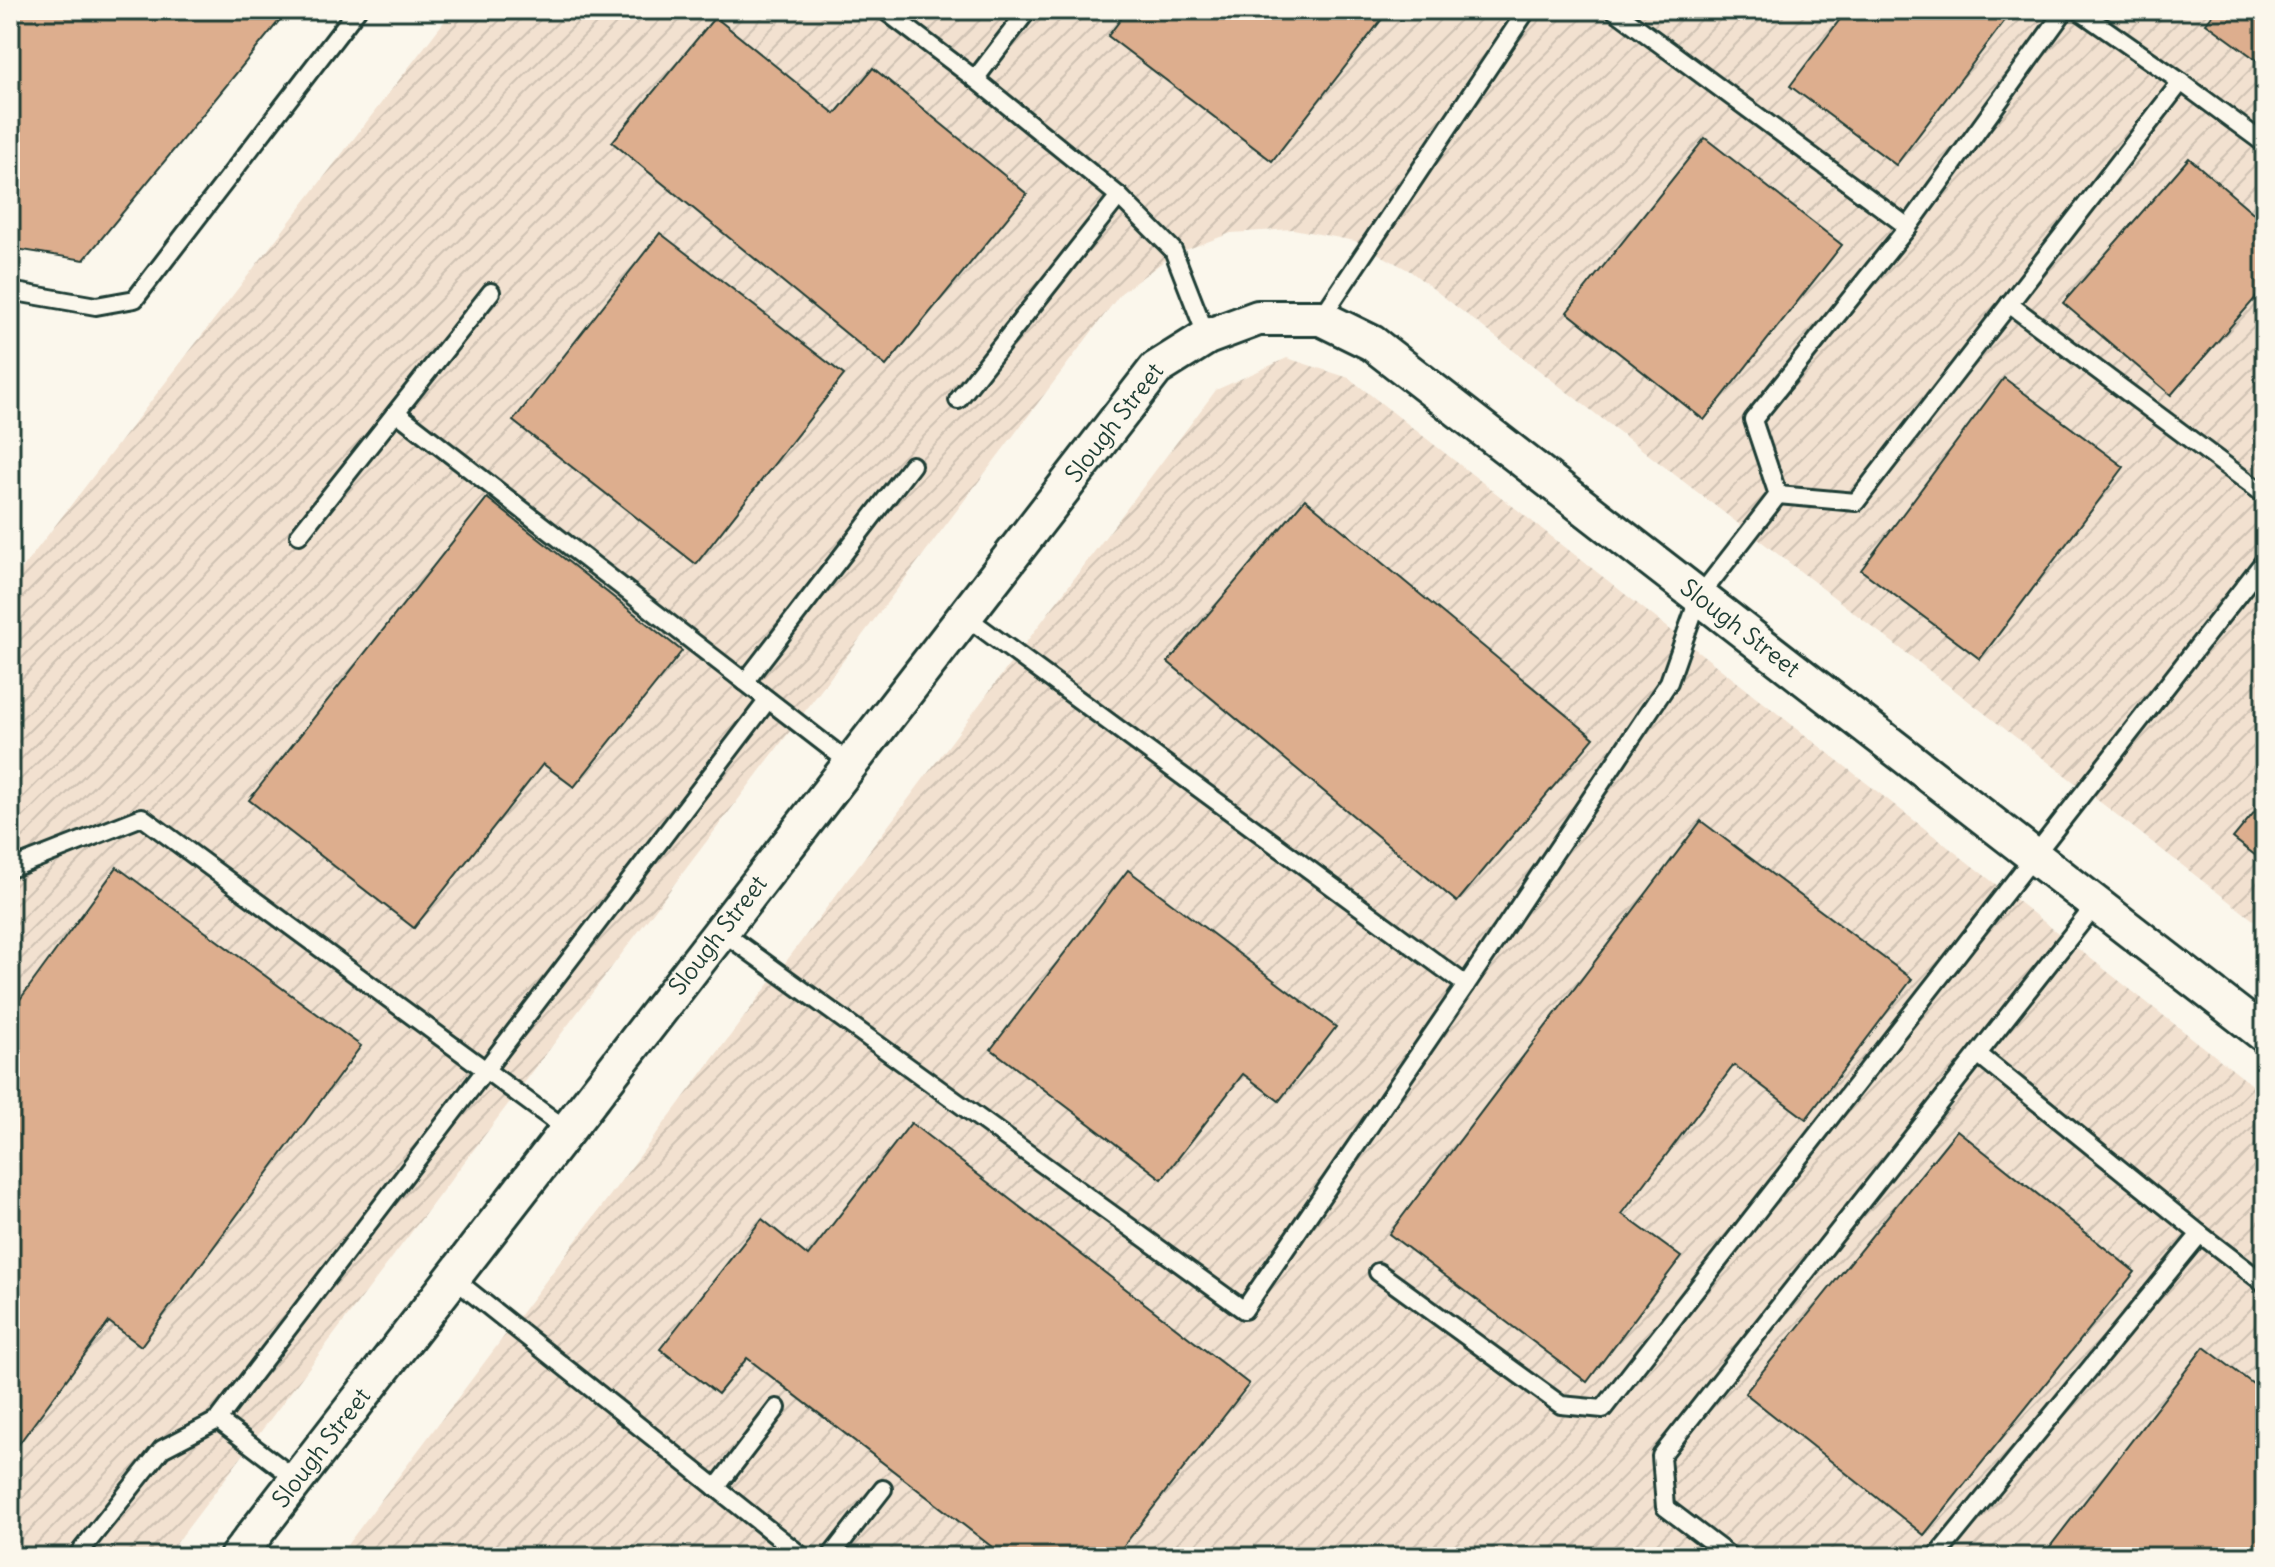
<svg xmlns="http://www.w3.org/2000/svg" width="2275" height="1567" font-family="Delius,sans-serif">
<defs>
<pattern id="industrial-furrows" width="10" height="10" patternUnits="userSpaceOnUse" patternTransform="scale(2)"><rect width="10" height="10" fill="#f2e1d0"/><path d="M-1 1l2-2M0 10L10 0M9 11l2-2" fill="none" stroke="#cfc2b3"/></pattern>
</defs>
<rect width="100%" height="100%" fill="#fbf7ec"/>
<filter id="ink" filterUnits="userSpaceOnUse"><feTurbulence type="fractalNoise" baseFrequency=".0125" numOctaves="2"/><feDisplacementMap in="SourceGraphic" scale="16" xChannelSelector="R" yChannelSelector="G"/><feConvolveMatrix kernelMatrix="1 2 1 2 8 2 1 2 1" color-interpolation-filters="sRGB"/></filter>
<g filter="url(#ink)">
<g fill="url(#industrial-furrows)">
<polygon points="453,10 2265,10 2265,929 1410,271 1355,241 1293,229 1231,233 1172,255 1121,293 166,1557 10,1557 10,584"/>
<polygon points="1287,358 1349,378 2265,1095 2265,1557 338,1557 1216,390"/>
</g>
<g fill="#ddae8e" stroke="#1f3d34" stroke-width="2">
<polygon points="10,10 288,10 84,260 10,248"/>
<polygon points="1128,10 1389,10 1272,161 1108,36"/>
<polygon points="1847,10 2002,10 2009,15 1896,165 1790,86"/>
<polygon points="2216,10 2265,10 2265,66 2206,23"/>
<polygon points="715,17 835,114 873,68 1027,194 886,366 612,142"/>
<polygon points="1705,138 1842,245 1704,420 1567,312"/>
<polygon points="2189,158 2265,223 2265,287 2171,395 2063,303"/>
<polygon points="660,233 844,375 696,564 513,421"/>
<polygon points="2004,378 2124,467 1980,659 1861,570"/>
<polygon points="487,498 682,651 574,787 543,764 414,928 249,800"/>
<polygon points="1305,499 1594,738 1457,902 1168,662"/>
<polygon points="2265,799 2265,863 2233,838"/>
<polygon points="1701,821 1912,979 1806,1119 1734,1065 1622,1214 1681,1257 1587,1382 1389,1234"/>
<polygon points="117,867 361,1046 141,1346 109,1322 10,1456 10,1013"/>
<polygon points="1128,870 1336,1027 1279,1101 1243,1074 1162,1179 991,1049"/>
<polygon points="911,1123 1249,1384 1115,1557 1005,1557 747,1358 718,1394 660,1349 762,1219 808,1256"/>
<polygon points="1957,1130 2135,1272 1924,1535 1745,1393"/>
<polygon points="2204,1347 2265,1393 2265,1557 2042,1557"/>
</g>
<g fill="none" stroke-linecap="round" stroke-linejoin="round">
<g stroke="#1f3d34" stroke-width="22">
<g id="service">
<polyline points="884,10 975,79 1119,196 1173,250 1207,337"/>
<polyline points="1614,10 1908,227"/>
<polyline points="975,79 1028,10"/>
<polyline points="2181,82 2265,144"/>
<polyline points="10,291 96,306 135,299 357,10"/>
<polyline points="2009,304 2265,495"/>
<polyline points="1321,318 1527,10"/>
<polyline points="958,400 1119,196"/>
<polyline points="397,413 851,764"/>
<polyline points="1778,495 1856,502 2181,82 2078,10"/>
<polyline points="299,535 491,292"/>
<polyline points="745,682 912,465"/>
<polyline points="10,869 142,817 567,1130"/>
<polyline points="721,931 1244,1310 1466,985 965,616"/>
<polyline points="1466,985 1669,682 1699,597 1778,495 1753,420 1908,227 2065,10"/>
<polyline points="2200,1234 2265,1284"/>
<polyline points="1378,1272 1561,1405 1603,1409 2265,560"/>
<polyline points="453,1278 803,1557"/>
<polyline points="218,1420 297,1480"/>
<polyline points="716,1488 777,1408"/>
<polyline points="76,1557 162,1449 218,1420 768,700"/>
<polyline points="830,1557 883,1489"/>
<polyline points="1731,1557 1665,1507 1661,1456 2096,904"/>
<polyline points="1936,1557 2200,1234 1978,1054"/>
</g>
</g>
<g stroke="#1f3d34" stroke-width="40">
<g id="minor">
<path id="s1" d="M 237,1557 L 1156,369 L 1207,337 L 1258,318 L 1321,318 L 1372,343 L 2265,1035"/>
</g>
</g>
<use href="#service" stroke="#fbf7ec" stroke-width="16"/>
<use href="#minor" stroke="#fbf7ec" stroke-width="34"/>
</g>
</g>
<g text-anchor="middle" stroke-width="6" stroke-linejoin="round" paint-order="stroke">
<g font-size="24" fill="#1f3d34" stroke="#fbf7ec">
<text dy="8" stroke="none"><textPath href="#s1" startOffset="1434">Slough Street</textPath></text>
<text dy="8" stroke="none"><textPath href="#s1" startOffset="2202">Slough Street</textPath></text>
<text dy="8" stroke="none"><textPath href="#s1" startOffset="786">Slough Street</textPath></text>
<text dy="8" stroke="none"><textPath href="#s1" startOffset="138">Slough Street</textPath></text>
</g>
</g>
<rect width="2275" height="1567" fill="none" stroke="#fbf7ec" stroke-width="40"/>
<rect x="20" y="20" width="2235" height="1527" fill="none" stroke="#1f3d34" stroke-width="3" filter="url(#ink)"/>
</svg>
